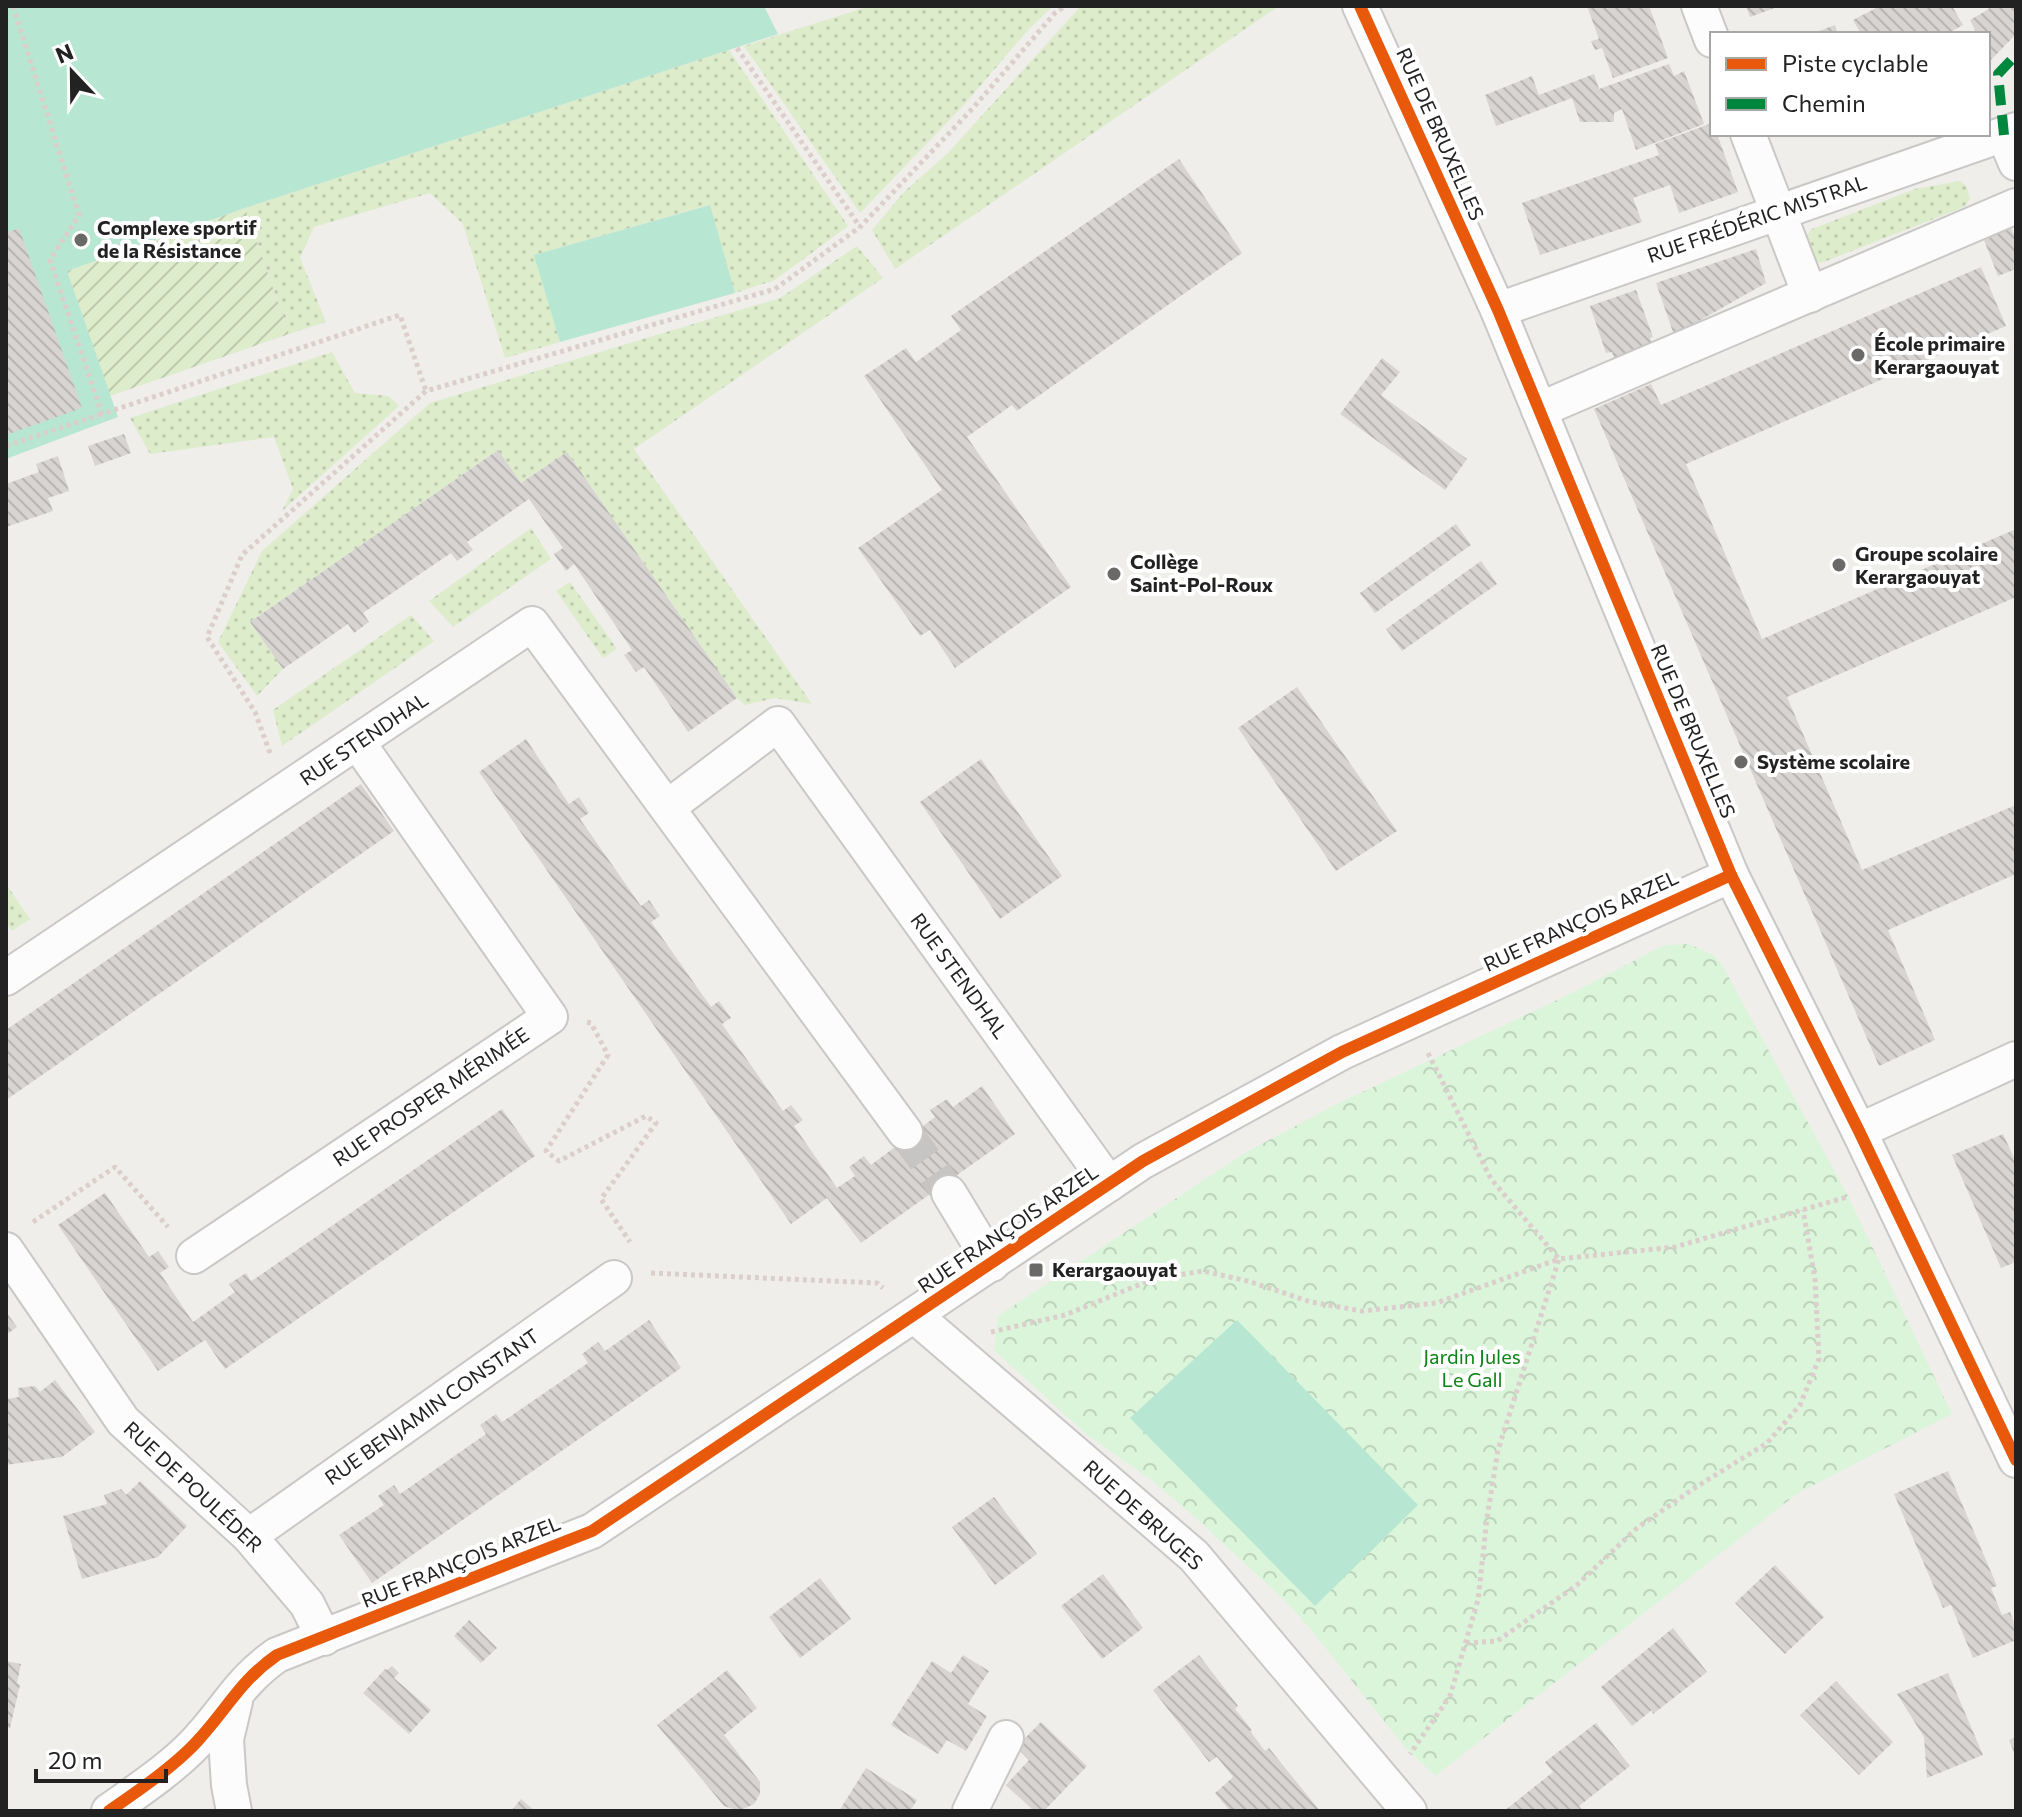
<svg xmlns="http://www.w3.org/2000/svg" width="2022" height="1817" font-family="Commissioner,sans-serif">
<defs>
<pattern id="grass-dots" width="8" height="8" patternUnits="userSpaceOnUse" patternTransform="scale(2)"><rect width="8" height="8" fill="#ddeccb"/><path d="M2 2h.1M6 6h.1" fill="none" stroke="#bdcaae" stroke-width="1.8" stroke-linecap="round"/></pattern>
<pattern id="park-crowns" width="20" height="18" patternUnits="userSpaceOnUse" patternTransform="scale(2)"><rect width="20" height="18" fill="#daf5da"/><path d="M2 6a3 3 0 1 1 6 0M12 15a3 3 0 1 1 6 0" fill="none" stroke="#bbd2bb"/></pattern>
<pattern id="garden-furrows" width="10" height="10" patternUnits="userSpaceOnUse" patternTransform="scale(2)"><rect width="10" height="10" fill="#ddeccb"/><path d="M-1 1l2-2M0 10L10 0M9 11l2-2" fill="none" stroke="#bdcaae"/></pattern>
<pattern id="building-back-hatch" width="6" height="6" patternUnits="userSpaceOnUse" patternTransform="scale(2)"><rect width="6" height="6" fill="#d7d4d2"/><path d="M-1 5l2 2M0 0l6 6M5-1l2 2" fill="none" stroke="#b8b6b4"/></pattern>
</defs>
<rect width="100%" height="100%" fill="#f0eeeb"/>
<g fill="url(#grass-dots)">
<polygon points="870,6 1053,6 1028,30 963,106 860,213 744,46"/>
<polygon points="1081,6 1279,6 895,269 872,230 904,192 948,153"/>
<polygon points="729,50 848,226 775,280 735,293 709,205 535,255 560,342 505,358 463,224 430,193 314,227 300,258 326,322 289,334 245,208"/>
<polygon points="1960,181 1967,187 1970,199 1964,207 1821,263 1813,261 1805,237 1812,229 1915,189"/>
<polygon points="857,246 883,278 634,449 812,704 774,698 745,705 737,698 567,452 521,483 498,450 250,622 283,669 257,696 218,642 262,551 430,403 780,298"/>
<polygon points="332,352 355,393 389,396 399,406 282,511 293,489 274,437 150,454 130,418"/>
<polygon points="531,528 551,559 453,627 429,601"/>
<polygon points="570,582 617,649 603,658 556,591"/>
<polygon points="411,615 434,641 282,746 273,710"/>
<polygon points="6,884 30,919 12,931 6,923"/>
</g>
<polygon fill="url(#park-crowns)" points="1689,944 1713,955 1721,963 1848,1196 1952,1414 1798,1493 1435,1776 1404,1746 1308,1626 1280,1596 1188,1511 1150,1479 1086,1434 994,1350 998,1316 1245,1153 1333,1106 1574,992 1664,945"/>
<polygon fill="url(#garden-furrows)" points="245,208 289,334 110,396 67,271"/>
<g fill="#b7e6d2">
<polygon points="6,6 764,6 778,34 245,208 67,271 118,417 6,459"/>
<polygon points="710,205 735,293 560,342 534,255"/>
<polygon points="1237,1320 1418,1505 1315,1606 1130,1418"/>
</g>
<g fill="url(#building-back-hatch)">
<polygon points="1587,6 1649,6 1668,58 1613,78 1602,48 1595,50 1591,41 1599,39"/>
<polygon points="1746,6 1780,6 1750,17"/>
<polygon points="1880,6 1952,6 1963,25 1947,34 1861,34 1853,20"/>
<polygon points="1988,6 2016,6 2016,34 1991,60 1988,55 1988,34 1977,34 1970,20 1989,9"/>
<polygon points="1835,25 1838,34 1811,34"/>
<polygon points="1669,64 1674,76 1684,71 1704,124 1636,150 1622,109 1614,113 1614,122 1580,122 1572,98 1496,126 1485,95 1532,76 1539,95 1594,74 1599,89"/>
<polygon points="1712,123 1712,134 1717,134 1738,192 1679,213 1670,185 1633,198 1642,222 1540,255 1522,203 1659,155 1655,144"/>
<polygon points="1179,159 1242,253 1017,411 1012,405 967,437 1071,587 955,668 930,630 920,636 858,548 942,490 864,376 906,348 916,362 961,330 951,316"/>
<polygon points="19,228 82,408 6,435 6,233"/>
<polygon points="2011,228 2016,239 2016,269 1998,276 1984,240"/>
<polygon points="1756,249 1766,283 1674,335 1656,283"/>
<polygon points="1981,267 2006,326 1686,464 1762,639 2016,529 2016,597 1787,697 1862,870 2016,805 2016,874 1888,930 1935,1040 1879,1066 1594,409 1651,384 1661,405"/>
<polygon points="1636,290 1653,337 1650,338 1653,346 1616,364 1612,352 1606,353 1590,306"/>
<polygon points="1382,358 1400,372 1381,395 1467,459 1445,490 1340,414"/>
<polygon points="124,434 131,453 95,466 88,446"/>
<polygon points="498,450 521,483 567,452 737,698 688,732 644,667 636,672 624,655 632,650 574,564 566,571 554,554 563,548 529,499 467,542 473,550 457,561 451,553 363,613 369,622 354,633 348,624 283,669 250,622"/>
<polygon points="58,456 69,491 48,498 53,511 6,527 6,484 39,472 36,464"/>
<polygon points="1456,524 1471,545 1375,613 1360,593"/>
<polygon points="1481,561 1497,584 1402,651 1386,629"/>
<polygon points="1297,687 1397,831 1336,871 1238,728"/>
<polygon points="526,739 569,804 579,797 589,813 580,819 641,906 649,900 660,916 651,922 711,1007 719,1001 731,1018 722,1024 783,1111 791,1105 803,1120 794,1126 837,1188 855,1176 849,1167 864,1156 871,1165 935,1117 930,1110 947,1099 953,1107 982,1086 1015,1134 861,1243 827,1198 791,1224 479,772"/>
<polygon points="981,759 1062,876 1000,919 920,802"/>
<polygon points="361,784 394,831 6,1100 6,1030"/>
<polygon points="502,1109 535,1156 225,1369 205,1340 158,1371 58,1225 105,1193 149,1257 158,1251 169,1267 160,1273 193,1322 235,1292 229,1284 246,1273 251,1281 256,1278"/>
<polygon points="2003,1134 2016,1162 2016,1262 2001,1268 1952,1155"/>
<polygon points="6,1312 17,1327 6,1335"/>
<polygon points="649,1320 681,1368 372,1583 339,1535 384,1505 378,1496 394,1485 400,1494 486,1434 480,1425 496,1414 502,1422 588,1363 582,1354 598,1342 605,1351"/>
<polygon points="55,1380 95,1432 62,1457 6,1465 6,1399 19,1397 18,1388 35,1386 40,1392"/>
<polygon points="1948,1471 1997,1586 1991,1588 2002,1615 2010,1612 2016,1628 2016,1640 1973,1658 1951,1605 1943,1608 1894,1494"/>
<polygon points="140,1481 187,1526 158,1557 82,1579 63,1516 107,1504 104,1495 121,1489 126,1495"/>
<polygon points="994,1497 1037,1554 995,1585 952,1527"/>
<polygon points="1775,1565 1824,1617 1785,1654 1735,1603"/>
<polygon points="1103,1574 1143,1628 1102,1659 1061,1606"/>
<polygon points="820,1578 851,1619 800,1658 769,1617"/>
<polygon points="469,1620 497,1648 481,1663 454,1636"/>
<polygon points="1673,1628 1707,1672 1653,1714 1652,1710 1632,1726 1601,1687"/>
<polygon points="963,1655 989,1671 968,1704 987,1716 966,1751 947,1740 938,1754 891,1725 932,1661 951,1673"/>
<polygon points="1199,1655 1238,1706 1235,1709 1252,1730 1250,1731 1265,1751 1269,1748 1320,1811 1230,1811 1215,1793 1233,1777 1217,1757 1209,1762 1153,1690"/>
<polygon points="6,1661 21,1664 17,1683 20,1685 10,1728 6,1727"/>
<polygon points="392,1666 399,1673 394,1678 431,1710 409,1734 363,1693 385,1669 387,1670"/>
<polygon points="727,1670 757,1708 724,1735 760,1782 760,1794 754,1804 739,1811 724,1806 657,1725"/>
<polygon points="1948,1673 1983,1755 1927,1778 1924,1737 1897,1694"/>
<polygon points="1836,1681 1893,1742 1859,1775 1800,1715"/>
<polygon points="1041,1722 1087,1766 1044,1811 1034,1811 1006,1785 1029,1760 1016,1747"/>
<polygon points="1596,1723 1630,1766 1579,1806 1583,1811 1504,1811 1553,1772 1545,1762"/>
<polygon points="2016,1737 2016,1758 2009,1740"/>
<polygon points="866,1768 917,1800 910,1811 839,1811"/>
<polygon points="521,1799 535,1811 511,1811"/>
</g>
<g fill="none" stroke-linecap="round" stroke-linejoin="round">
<polyline stroke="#c7c5c3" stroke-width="34" stroke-dasharray="34 17" stroke-linecap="butt" points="905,1132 949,1193"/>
<g stroke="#c9c8c7" stroke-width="38">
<g id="minor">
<polyline points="1360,6 1498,310 1731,875 1859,1131 2016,1460"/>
<polyline points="1699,6 1712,40"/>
<polyline points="1748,134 1810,295"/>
<polyline points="2004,135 2016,163"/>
<polyline points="1498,310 2016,130"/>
<polyline points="1539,410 2016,206"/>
<polyline points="668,807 778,724 1109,1184"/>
<polyline points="6,978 532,624 905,1132"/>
<polyline points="1859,1131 2016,1059"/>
<polyline points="949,1193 992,1264"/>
<polyline points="6,1250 123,1421 249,1536 307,1604 324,1638"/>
<polyline points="194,1256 550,1017 358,743"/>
<polyline points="915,1316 1194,1556 1409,1811"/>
<polyline points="249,1536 614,1278"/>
<path d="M 109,1811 C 138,1791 179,1763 201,1737 C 229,1706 241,1680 277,1655 L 592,1531 L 1143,1161 L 1342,1052 L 1731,875"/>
<polyline points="234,1811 229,1785 226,1739 235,1701"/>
<polyline points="970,1811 1006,1738"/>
</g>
</g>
<g stroke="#dccecd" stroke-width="5" stroke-dasharray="4 4" stroke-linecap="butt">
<polyline points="13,6 79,215 50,260 102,414 400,315 426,391"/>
<polyline points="737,48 860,227"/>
<polyline points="6,446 102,414"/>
<polyline points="270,753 255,712 207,637 242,555 426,391 775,289 860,227 973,108 1055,13 1065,6"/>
<polyline points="587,1022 591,1023 608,1055 546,1151 559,1161 646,1116 656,1123 601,1199 630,1242"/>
<polyline points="1428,1053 1491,1179 1559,1259 1675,1247 1847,1197"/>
<polyline points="33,1222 115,1167 168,1227"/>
<polyline points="651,1273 877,1283 883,1288"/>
<polyline points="991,1332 1065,1315 1153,1279 1203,1271 1248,1281 1311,1302 1362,1311 1436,1303 1559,1259 1498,1450 1487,1518 1478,1600 1450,1696 1410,1754"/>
<polyline points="1466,1643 1497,1641 1577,1585 1637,1528 1696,1487 1767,1443 1800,1405 1819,1359 1815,1279 1803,1210"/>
</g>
<use href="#minor" stroke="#fdfcfc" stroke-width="34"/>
<polyline stroke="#00873e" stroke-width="10" stroke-dasharray="20 10" stroke-linecap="butt" points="2004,135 1998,74 2016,55"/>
<g stroke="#fff" stroke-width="17">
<g id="cycleway">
<polyline points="1360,6 1498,310 1731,875 1859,1131 2016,1460"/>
<path d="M 109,1811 C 138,1791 179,1763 201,1737 C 229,1706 241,1680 277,1655 L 592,1531 L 1143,1161 L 1342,1052 L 1731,875"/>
</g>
</g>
<use href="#cycleway" stroke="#e8590c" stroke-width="12"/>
</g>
<g fill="#6a6968" stroke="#fff" stroke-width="3">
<circle cx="81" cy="240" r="8"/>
<circle cx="1858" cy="355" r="8"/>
<circle cx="1839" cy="565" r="8"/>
<circle cx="1114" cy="574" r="8"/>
<circle cx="1741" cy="762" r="8"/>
<rect x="1028" y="1262" width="16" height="16" rx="4"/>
</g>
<g text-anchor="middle" stroke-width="8" stroke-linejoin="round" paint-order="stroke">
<g font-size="20" fill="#222" stroke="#fff">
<text transform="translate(1440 134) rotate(66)" y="7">RUE DE BRUXELLES</text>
<text transform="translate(1757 219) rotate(-19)" y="7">RUE FRÉDÉRIC MISTRAL</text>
<text transform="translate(1693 731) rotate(67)" y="7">RUE DE BRUXELLES</text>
<text transform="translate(364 739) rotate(-34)" y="7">RUE STENDHAL</text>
<text transform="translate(1581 921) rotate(-25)" y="7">RUE FRANÇOIS ARZEL</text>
<text transform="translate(959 976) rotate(54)" y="7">RUE STENDHAL</text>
<text transform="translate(431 1097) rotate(-34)" y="7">RUE PROSPER MÉRIMÉE</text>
<text transform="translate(1008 1229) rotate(-34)" y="7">RUE FRANÇOIS ARZEL</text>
<text transform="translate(432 1407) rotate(-35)" y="7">RUE BENJAMIN CONSTANT</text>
<text transform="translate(193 1487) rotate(43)" y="7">RUE DE POULÉDER</text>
<text transform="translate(1143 1515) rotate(42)" y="7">RUE DE BRUGES</text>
<text transform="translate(461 1562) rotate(-22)" y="7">RUE FRANÇOIS ARZEL</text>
</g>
<g font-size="20" font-weight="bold" fill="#222" stroke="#fff" text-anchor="start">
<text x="97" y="235">Complexe sportif<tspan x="97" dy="23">de la Résistance</tspan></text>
<text x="1874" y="351">École primaire<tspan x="1874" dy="23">Kerargaouyat</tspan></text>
<text x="1855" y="561">Groupe scolaire<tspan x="1855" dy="23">Kerargaouyat</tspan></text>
<text x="1130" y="569">Collège<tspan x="1130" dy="23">Saint-Pol-Roux</tspan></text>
<text x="1757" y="769">Système scolaire</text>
<text x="1052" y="1277">Kerargaouyat</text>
</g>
<g font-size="20" fill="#0c8416" stroke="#fff">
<text x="1472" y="1364">Jardin Jules<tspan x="1472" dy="23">Le Gall</tspan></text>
</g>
</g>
<rect width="2022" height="1817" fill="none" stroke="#222222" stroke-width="16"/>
<rect x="1710" y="32" width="280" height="104" fill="#ffffff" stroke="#a7a7a7" stroke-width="2"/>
<rect x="1726" y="58" width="40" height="12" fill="#e8590c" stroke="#a7a7a7" stroke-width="2"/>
<text x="1782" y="72" font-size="24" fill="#222222">Piste cyclable</text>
<rect x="1726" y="98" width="40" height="12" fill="#00873e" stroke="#a7a7a7" stroke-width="2"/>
<text x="1782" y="112" font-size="24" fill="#222222">Chemin</text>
<g transform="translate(72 72) rotate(338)" stroke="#ffffff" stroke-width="6" paint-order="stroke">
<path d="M0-6L14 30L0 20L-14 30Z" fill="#222222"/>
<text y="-12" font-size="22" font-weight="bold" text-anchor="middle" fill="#222222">N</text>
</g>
<path d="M36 1769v12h130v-12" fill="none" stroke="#222222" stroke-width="4"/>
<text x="48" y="1769" font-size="24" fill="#222222" stroke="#ffffff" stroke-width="6" paint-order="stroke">20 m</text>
</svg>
